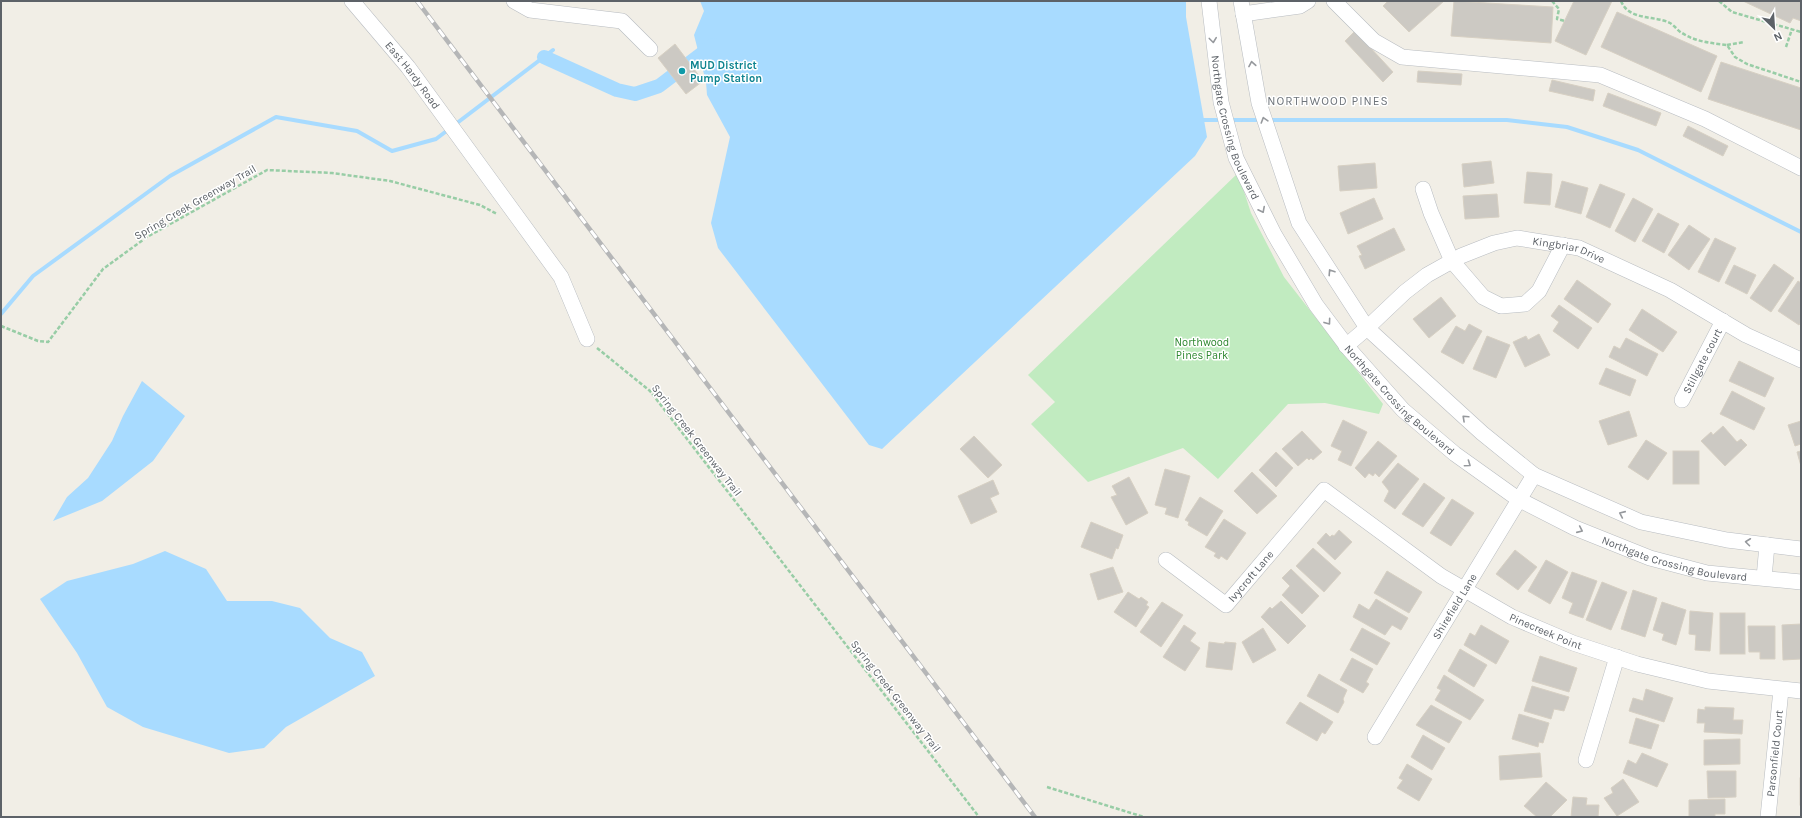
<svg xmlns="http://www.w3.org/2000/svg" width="1802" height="818" font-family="Karla,sans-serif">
<rect width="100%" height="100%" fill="#f1eee6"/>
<polygon fill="#c1ebc0" points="1238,173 1251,213 1284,277 1383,404 1379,414 1325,403 1288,404 1218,479 1183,448 1088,482 1031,424 1055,402 1028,375"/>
<g fill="#a8dbff">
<polygon points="700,1 1186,1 1186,17 1207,137 1195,156 882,449 869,445 718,248 711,223 730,137 707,95 706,82 694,35 704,11"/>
<polygon points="142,381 185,416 153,461 102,501 53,521 67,497 88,478 112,441 123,416"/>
<polygon points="165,551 206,569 227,601 272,601 300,608 330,638 362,652 375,676 286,727 264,748 229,753 143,727 107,707 77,653 40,599 67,581 133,564"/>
</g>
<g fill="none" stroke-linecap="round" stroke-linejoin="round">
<g stroke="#a8dbff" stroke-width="4">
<polyline points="1199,120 1222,120"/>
<polyline points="1229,120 1262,120"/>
<polyline points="1269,120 1507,120 1567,127 1638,150 1801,232"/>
<polyline points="1,314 33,276 170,176 276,117 357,131 392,151 436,139 553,50"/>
</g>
<polyline stroke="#a8dbff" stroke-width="14" points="544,57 617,90 635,94 659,86 713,45"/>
</g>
<g fill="#ccc9c3" stroke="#d7d0c3">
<polygon points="1388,1 1444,1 1409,32 1383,6"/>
<polygon points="1454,1 1553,7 1551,43 1451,36"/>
<polygon points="1574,1 1612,1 1586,55 1555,41"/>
<polygon points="1743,1 1801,1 1801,21 1793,18 1790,23"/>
<polygon points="1617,12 1717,56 1701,92 1601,47"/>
<polygon points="1355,31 1393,72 1383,82 1345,41"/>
<polygon points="675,44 703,81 686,94 658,58"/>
<polygon points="1721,62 1801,88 1801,130 1708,99"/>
<polygon points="1418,71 1462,74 1461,85 1417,82"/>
<polygon points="1552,80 1595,90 1593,101 1549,91"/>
<polygon points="1608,93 1661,113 1656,126 1603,106"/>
<polygon points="1688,126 1728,146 1723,156 1683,136"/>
<polygon points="1491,161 1494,183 1464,187 1462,164"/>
<polygon points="1375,163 1377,188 1340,191 1338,166"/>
<polygon points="1527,172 1552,174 1550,205 1524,203"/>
<polygon points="1562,181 1588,188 1581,214 1555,207"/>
<polygon points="1600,184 1625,194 1610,228 1586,217"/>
<polygon points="1497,194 1499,217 1465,219 1463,196"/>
<polygon points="1374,198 1383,219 1348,234 1340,213"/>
<polygon points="1633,198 1653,209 1635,242 1615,231"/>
<polygon points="1658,213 1679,224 1664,253 1642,241"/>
<polygon points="1689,225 1710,239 1689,270 1668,255"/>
<polygon points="1394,228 1405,250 1365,269 1359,256 1362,255 1357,246"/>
<polygon points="1715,238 1736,248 1719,282 1698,272"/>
<polygon points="1774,264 1794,278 1771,312 1750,298"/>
<polygon points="1734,265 1756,275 1747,294 1725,283"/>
<polygon points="1577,280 1611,304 1598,323 1564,299"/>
<polygon points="1798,281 1801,283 1801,322 1799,325 1778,311"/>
<polygon points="1441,297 1456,316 1429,338 1413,319"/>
<polygon points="1559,305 1592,328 1578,349 1553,331 1559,322 1551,316"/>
<polygon points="1642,309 1677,332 1663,352 1629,330"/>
<polygon points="1469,324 1482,331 1463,364 1441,352 1456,326 1465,331"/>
<polygon points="1539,334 1550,355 1525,367 1513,342 1526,336 1528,340"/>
<polygon points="1487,336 1510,345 1496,378 1473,369"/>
<polygon points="1626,338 1658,354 1647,376 1609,357 1614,346 1620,349"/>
<polygon points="1739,361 1774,378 1765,397 1729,381"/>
<polygon points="1606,368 1636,380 1630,396 1599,384"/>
<polygon points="1732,391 1765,408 1754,430 1720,414"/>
<polygon points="1629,411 1637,436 1608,445 1599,421"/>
<polygon points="1343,420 1367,432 1351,466 1338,460 1342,451 1331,446"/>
<polygon points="1801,421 1801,444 1795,446 1788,425"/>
<polygon points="1723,426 1737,442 1741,439 1747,445 1725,466 1701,441 1711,432 1713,435"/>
<polygon points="1302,431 1322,452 1313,460 1311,458 1309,460 1307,458 1298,466 1282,449"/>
<polygon points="974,436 1002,465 988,478 960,449"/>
<polygon points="1646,440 1667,453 1648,480 1628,467"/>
<polygon points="1378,441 1397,456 1379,477 1375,473 1373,476 1369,473 1365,478 1355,468"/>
<rect x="1673" y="451" width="26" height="33"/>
<polygon points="1801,451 1801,466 1797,452"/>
<polygon points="1276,452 1293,468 1276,487 1259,470"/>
<polygon points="1398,463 1419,479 1395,509 1384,501 1389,491 1382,482"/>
<polygon points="1165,469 1190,476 1178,518 1165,514 1167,508 1155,505"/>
<polygon points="1252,472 1277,496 1257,514 1234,491"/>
<polygon points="1129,477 1148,513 1126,525 1111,497 1117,495 1112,486"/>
<polygon points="993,480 999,494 990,498 997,512 971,524 958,496"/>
<polygon points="1424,483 1445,498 1423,527 1402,514"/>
<polygon points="1200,497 1223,511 1207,536 1188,525 1189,522 1185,520"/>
<polygon points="1452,499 1474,513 1451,546 1430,533"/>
<polygon points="1224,519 1246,533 1227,560 1221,556 1219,559 1214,556 1216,553 1205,547"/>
<polygon points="1091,522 1123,535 1118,549 1116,548 1112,559 1081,547"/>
<polygon points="1339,530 1352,542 1335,560 1317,543 1326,533 1330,537 1332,535 1334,536"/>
<polygon points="1313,548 1341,573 1324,592 1296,566"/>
<polygon points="1515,550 1537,567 1518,590 1496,574"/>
<polygon points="1546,560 1568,572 1550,604 1528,591"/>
<polygon points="1113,567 1123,592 1098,600 1090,574"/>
<polygon points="1291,569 1319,596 1302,614 1282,595 1290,586 1282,578"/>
<polygon points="1387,571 1422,592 1409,613 1374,593"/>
<polygon points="1572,572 1597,581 1583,618 1569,613 1573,603 1562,598"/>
<polygon points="1602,582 1627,592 1611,630 1586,620"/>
<polygon points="1633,590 1657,598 1645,637 1621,629"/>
<polygon points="1128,592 1139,599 1141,597 1148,602 1146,605 1149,607 1136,627 1114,612"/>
<polygon points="1376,599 1408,618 1401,630 1392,625 1385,635 1353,617 1359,604 1369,610"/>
<polygon points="1281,601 1306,626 1288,644 1261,617 1270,607 1272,609"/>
<polygon points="1162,602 1183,615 1161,647 1140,632"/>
<polygon points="1662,602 1686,610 1676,645 1662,640 1664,634 1653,630"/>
<polygon points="1690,611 1713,613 1710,651 1695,650 1696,635 1689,634"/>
<rect x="1720" y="613" width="25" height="41"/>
<polygon points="1801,624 1801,659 1783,660 1782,625"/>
<polygon points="1184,625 1196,633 1190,641 1200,648 1185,671 1163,657"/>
<polygon points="1481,625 1509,641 1496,664 1464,645 1470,633 1475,636"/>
<polygon points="1748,626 1775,626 1775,659 1760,659 1760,652 1749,652"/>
<polygon points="1263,628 1276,650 1253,663 1242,642"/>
<polygon points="1362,628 1390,643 1377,665 1350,650"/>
<polygon points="1209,642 1224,644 1225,642 1236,643 1232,670 1206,667"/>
<polygon points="1460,649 1487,665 1474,687 1448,671"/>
<polygon points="1540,656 1577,668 1569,692 1532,681"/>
<polygon points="1352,658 1373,669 1366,682 1369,684 1363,693 1340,680"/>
<polygon points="1319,674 1347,690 1343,699 1344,702 1338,713 1307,696"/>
<polygon points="1444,675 1484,700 1470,720 1435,700 1441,690 1437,688"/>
<polygon points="1532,686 1569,697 1564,711 1554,709 1551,719 1524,711"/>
<polygon points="1646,689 1673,698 1664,722 1629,711 1633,698 1643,701"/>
<polygon points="1300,702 1333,722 1325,734 1322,732 1317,741 1286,723"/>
<polygon points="1431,705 1462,722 1449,743 1416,725"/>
<polygon points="1705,707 1734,708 1733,720 1743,720 1742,734 1704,732 1705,723 1697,723 1698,709 1705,710"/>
<polygon points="1519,714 1549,723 1543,743 1539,742 1538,747 1512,739"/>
<polygon points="1636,718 1659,725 1651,749 1629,743"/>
<polygon points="1423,735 1445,748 1432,770 1411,757"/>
<polygon points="1740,739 1740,764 1704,765 1704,740"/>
<polygon points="1540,753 1542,777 1500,780 1499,756"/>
<polygon points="1642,753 1668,764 1657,787 1623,773 1628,760 1636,764"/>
<polygon points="1407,764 1432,779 1419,801 1397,788 1403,780 1399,778"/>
<polygon points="1707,771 1736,771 1736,797 1708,798"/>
<rect x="1800" y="778" width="1" height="27"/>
<polygon points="1623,779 1639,802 1617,816 1604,798 1613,793 1611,788"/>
<polygon points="1546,782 1567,800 1550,817 1537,817 1524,806"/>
<polygon points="1573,797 1587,798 1586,805 1599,805 1598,817 1571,817"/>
<polygon points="1725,799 1725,814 1715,814 1715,817 1689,817 1689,800"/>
</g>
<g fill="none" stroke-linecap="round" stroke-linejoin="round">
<g stroke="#b8bcc1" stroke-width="16">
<g id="minor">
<path id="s1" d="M 352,1 L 408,67 L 561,277 L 587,339"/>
<polyline points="514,1 530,10 622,21 650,49"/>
<path id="s2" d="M 1209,1 L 1221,102 L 1236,158 L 1274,234 L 1316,305 L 1349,349 L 1403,410 L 1455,454 L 1518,499 L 1575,528 L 1650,558 L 1707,573 L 1801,582"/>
<polyline points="1241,1 1259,103 1299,223 1367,328 1482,433 1534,475 1641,522 1727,540 1801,549"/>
<polyline points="1334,1 1374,41 1402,57 1600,75 1705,119 1801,168"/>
<polyline points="1243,14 1300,6 1308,1"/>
<polyline points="1423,189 1431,213 1452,261 1483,297 1501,306 1525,304 1539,291 1563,245"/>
<path id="s3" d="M 1346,346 L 1367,328 L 1405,292 L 1427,275 L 1461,256 L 1494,243 L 1517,238 L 1579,248 L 1670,290 L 1746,335 L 1801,360"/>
<path id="s4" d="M 1682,400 L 1723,321"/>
<path id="s5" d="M 1166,560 L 1226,605 L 1324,490 L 1441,576 L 1512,617 L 1573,643 L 1637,664 L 1708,681 L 1801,691"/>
<polyline points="1764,578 1767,545"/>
<path id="s6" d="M 1375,737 L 1534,475"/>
<polyline points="1586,760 1617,657"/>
<path id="s7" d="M 1768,817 L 1781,690"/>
</g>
</g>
<g stroke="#98cda6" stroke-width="2.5" stroke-dasharray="4 2" stroke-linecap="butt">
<polyline points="1552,1 1559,9 1557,19 1565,21"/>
<path d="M 1621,1 C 1629,21 1654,15 1670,23 C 1674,25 1678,31 1682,33 C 1696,42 1711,43 1727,45 L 1735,57 L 1747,64 L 1801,82"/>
<polyline points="1719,1 1732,12 1801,32"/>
<polyline points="1727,45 1744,42"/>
<polyline points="1786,47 1792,29"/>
<polyline points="1,326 38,341 48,342 103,269 147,237 267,170 332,173 390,181 480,205 497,214"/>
<polyline points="597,348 650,391 979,817"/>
<polyline points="1047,787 1144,817"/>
</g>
<use href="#minor" stroke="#fff" stroke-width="15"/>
<g stroke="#b5b6b7" stroke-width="4.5">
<polyline id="rail" points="417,1 1035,817"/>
</g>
<use href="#rail" stroke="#fff" stroke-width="3" stroke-dasharray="9" stroke-linecap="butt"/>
</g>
<defs><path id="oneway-chevron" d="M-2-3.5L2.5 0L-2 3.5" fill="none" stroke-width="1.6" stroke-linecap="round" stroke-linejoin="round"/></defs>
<g stroke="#96999d">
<use href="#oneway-chevron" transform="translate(1213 40) rotate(83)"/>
<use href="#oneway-chevron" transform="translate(1252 64) rotate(-100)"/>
<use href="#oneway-chevron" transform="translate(1264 120) rotate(-107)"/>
<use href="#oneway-chevron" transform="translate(1262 210) rotate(63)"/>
<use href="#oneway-chevron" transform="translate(1331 272) rotate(-123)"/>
<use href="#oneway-chevron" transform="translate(1328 322) rotate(54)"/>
<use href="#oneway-chevron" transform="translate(1465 418) rotate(-137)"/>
<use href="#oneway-chevron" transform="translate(1468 464) rotate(35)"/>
<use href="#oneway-chevron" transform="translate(1622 514) rotate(-156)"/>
<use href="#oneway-chevron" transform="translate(1580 530) rotate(24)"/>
<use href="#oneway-chevron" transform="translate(1748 542) rotate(-173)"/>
</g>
<circle fill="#0f9aa8" stroke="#fff" stroke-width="1.5" cx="682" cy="71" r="4"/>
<g text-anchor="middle" stroke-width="3" stroke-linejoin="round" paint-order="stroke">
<g font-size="11" font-weight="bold" fill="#0d838f" stroke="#fff" text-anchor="start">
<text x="690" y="69">MUD District<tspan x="690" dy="13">Pump Station</tspan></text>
</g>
<g font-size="11" fill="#5d6268" stroke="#fff">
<text dy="4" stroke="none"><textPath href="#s1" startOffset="96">East Hardy Road</textPath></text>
<text dy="4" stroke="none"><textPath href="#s2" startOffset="130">Northgate Crossing Boulevard</textPath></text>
<text transform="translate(195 202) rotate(-30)" y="4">Spring Creek Greenway Trail</text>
<text dy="4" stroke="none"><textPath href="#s3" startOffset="259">Kingbriar Drive</textPath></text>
<text dy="4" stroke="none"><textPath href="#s4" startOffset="44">Stillgate court</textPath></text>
<text dy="4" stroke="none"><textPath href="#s2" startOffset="454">Northgate Crossing Boulevard</textPath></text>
<text transform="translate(697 440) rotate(52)" y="4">Spring Creek Greenway Trail</text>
<text dy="4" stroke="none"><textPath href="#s2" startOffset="778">Northgate Crossing Boulevard</textPath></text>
<text dy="4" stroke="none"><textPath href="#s5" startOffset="113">Ivycroft Lane</textPath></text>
<text dy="4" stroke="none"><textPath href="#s6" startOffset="153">Shirefield Lane</textPath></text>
<text dy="4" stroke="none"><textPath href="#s5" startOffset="490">Pinecreek Point</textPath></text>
<text transform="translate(896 696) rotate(52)" y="4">Spring Creek Greenway Trail</text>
<text dy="4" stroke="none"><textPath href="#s7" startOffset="64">Parsonfield Court</textPath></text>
</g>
<g font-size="11" fill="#2d872f" stroke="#fff">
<text x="1202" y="346">Northwood<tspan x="1202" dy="13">Pines Park</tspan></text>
</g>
<g font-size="12" letter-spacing="1" fill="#6e747a" stroke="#fff">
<text x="1328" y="105">NORTHWOOD PINES</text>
</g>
</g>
<rect width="1802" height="818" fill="none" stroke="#5d6268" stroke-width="4"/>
<g transform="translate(1774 28) rotate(155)" stroke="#ffffff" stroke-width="3" paint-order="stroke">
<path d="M0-3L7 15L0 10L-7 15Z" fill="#5d6268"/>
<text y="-6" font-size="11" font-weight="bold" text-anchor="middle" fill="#5d6268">N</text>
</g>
</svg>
